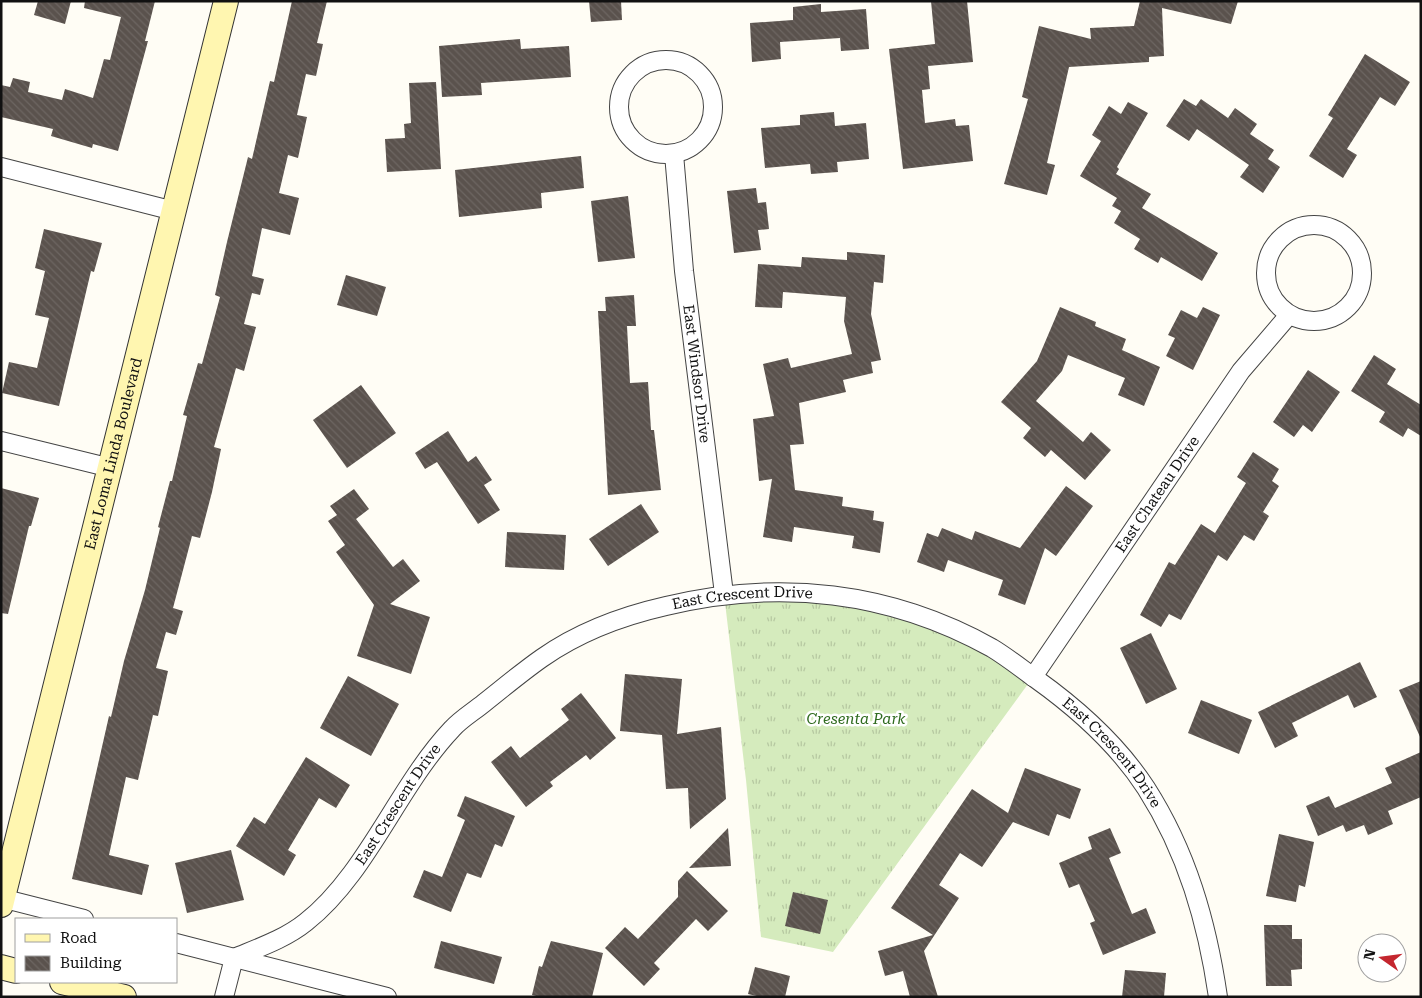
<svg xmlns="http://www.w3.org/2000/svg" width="1422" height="998" font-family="'Roboto Serif',serif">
<defs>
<pattern id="grass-tufts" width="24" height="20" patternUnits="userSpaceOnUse" patternTransform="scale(1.25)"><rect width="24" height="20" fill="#d5ebbd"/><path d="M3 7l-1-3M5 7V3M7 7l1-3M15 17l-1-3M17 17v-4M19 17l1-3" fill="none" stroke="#b6c8a1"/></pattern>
<pattern id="building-back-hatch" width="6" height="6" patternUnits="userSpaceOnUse" patternTransform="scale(1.25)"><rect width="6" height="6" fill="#5a524d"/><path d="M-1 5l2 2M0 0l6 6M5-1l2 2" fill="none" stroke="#6d6662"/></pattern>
</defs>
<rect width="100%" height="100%" fill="#fffdf5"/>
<polygon fill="url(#grass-tufts)" points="724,594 886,605 1033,677 833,952 761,937 746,780"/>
<g fill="url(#building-back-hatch)">
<polygon points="38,1 71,1 65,24 34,15"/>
<polygon points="85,1 155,1 145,41 148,41 118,151 93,144 92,148 51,136 53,129 1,117 1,85 10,87 13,78 30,82 28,92 62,100 65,89 93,98 104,59 110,60 121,17 84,8"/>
<polygon points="292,1 327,1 317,43 323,44 316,76 306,74 297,115 307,117 298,158 288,155 279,193 299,198 290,235 262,228 252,276 264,279 260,295 252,293 244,324 256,327 244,371 236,368 214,447 221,449 212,492 200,538 192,536 173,608 183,611 176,635 166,632 156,668 168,671 158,716 153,715 138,780 126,777 109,855 149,865 142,895 72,879 109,716 111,717 124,661 145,590 160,528 158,527 170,481 172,481 187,416 183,415 198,363 202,364 220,297 215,295 227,242 248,157 252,159 270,81 274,82"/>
<polygon points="589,1 621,1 622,20 591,22"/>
<polygon points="931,1 967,1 973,62 928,66 930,89 922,90 925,123 955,119 956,126 969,125 973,161 903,169 889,49 935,44"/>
<polygon points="1140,1 1162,1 1162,6 1162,1 1238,1 1231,24 1162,8 1164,56 1149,57 1149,62 1069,67 1047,163 1055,165 1047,195 1004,184 1028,99 1022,97 1039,26 1091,39 1090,28 1134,26"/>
<polygon points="821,4 821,12 866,9 869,49 841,51 840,38 780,42 781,59 752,62 750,23 793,20 793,7"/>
<polygon points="520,39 521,49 569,46 571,77 481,83 482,95 442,97 439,46"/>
<polygon points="1365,54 1410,82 1395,106 1380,97 1347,149 1357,155 1343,178 1309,156 1333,118 1328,115"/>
<polygon points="436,82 441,169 387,172 385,139 405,138 404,124 411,123 409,83"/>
<polygon points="1184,99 1196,106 1201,99 1228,118 1235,108 1257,124 1250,134 1274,150 1268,159 1280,167 1263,193 1240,177 1249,165 1197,129 1189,141 1166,126"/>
<polygon points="1128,102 1148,113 1117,167 1119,169 1116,174 1151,194 1142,208 1218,253 1202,281 1161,257 1158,263 1134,249 1140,239 1114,223 1121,211 1112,206 1117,198 1080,176 1101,141 1092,135 1109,106 1121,114"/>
<polygon points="834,112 835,126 866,123 869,159 837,162 838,172 811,174 810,164 765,168 761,128 800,125 800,115"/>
<polygon points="581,156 584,188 541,193 542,208 459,217 455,170"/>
<polygon points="756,188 758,203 766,202 769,229 758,230 761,250 734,253 727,191"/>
<polygon points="628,196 635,258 598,262 591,201"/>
<polygon points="44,229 102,243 94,272 91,271 59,406 2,393 9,362 37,368 49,318 35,315 45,271 35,268"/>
<polygon points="847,252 885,255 883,283 874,282 871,314 881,360 871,362 873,373 843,380 846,392 799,403 804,444 790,445 795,490 843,497 842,506 874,511 873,520 884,522 880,553 852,548 854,536 794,527 792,542 763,537 772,479 759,481 753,419 774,416 763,364 788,358 791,368 852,354 844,321 846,297 783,292 782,308 755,307 758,264 801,267 802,257 847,260"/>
<polygon points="346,275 386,287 377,316 337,305"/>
<polygon points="634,295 636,326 627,326 630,383 648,382 651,430 654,430 661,490 608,495 598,311 606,311 605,297"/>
<polygon points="1060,307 1096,322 1095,326 1126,339 1122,350 1160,367 1144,406 1118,395 1125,378 1068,355 1062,371 1036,401 1083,442 1091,432 1111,450 1085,480 1051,450 1045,457 1023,438 1031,428 1001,402 1037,361"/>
<polygon points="1203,307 1220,315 1193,370 1166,356 1175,338 1168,335 1181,310 1197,318"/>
<polygon points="1374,355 1396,369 1387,384 1421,405 1421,436 1408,428 1403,437 1379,422 1385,412 1351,391"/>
<polygon points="1308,370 1340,392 1312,432 1303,425 1294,437 1273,422"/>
<polygon points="361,385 396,433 347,468 313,420"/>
<polygon points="448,431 468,462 476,456 492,480 484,485 500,510 478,524 437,462 425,469 415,453"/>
<polygon points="1253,452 1279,469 1272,481 1279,486 1263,512 1269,516 1254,541 1244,535 1227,561 1218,555 1181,620 1169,614 1161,627 1140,615 1169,562 1175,565 1201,524 1215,533 1246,483 1237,477"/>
<polygon points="1066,486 1093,506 1056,556 1045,548 1025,605 998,595 1003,580 948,560 944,572 917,562 927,533 938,537 942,528 972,540 975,531 1020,548"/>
<polygon points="1,488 39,498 31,526 29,526 8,614 1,613"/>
<polygon points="354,489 369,509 356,519 393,567 403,559 420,581 390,604 430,617 411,674 357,656 374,605 336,552 345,545 328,521 337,515 330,506"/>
<polygon points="641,504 659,532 608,566 589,539"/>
<polygon points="507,532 566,535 564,570 505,567"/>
<polygon points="1151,633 1177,689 1146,704 1120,648"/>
<polygon points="1360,662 1377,697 1354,708 1348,695 1292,723 1298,736 1275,748 1258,712"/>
<polygon points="625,674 682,679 677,734 721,727 726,799 690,829 688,788 666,789 662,735 620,731"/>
<polygon points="348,676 399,704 371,756 320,728"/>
<polygon points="1421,681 1421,739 1399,690"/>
<polygon points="581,693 616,738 590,760 586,755 550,782 553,786 526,807 491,762 511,746 520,758 569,720 561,709"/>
<polygon points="1201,700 1252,720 1239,754 1188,733"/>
<polygon points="1421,752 1421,797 1388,811 1393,824 1368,835 1364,825 1346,832 1343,825 1318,836 1306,806 1329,796 1335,808 1392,783 1385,768"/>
<polygon points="306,757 350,785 336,808 319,798 288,850 296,855 284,876 236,846 254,817 265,824"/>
<polygon points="1025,768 1081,789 1070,819 1057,814 1049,836 1013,822 982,867 960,853 939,885 959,898 924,951 938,997 910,997 903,971 885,976 878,951 933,935 891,908 972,789 1008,813"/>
<polygon points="465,796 515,816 502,847 495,844 481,878 467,873 451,912 413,897 424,870 442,877 465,820 457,816"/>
<polygon points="728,828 731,866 689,868"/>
<polygon points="1110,828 1121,853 1109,858 1132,914 1146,908 1156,933 1103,955 1090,923 1095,921 1079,884 1069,888 1059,863 1092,849 1088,837"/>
<polygon points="1279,834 1314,842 1305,887 1299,885 1296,902 1266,896"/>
<polygon points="231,850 244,900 187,913 175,863"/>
<polygon points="687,871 728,911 708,931 696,919 654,963 660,969 644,986 605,948 625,927 638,939 678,897 678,881"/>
<polygon points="793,892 828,900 820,934 785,926"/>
<polygon points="1264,925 1292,925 1292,939 1302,939 1302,969 1291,970 1292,986 1266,986"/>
<polygon points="441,941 502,957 494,984 434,968"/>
<polygon points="551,941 603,953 592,997 541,997 532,995 539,966 542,967"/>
<polygon points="755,967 790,976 785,997 761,997 748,994"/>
<polygon points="1125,970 1166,973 1164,997 1122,997"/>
</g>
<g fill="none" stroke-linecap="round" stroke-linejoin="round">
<g stroke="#444" stroke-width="20">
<g id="street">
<circle cx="666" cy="107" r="47"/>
<path id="s1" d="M 674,154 L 684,271 L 724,594"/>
<polyline points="1,167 174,211"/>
<circle cx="1314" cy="273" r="48"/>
<polyline points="1,441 111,468"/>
<path id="s2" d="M 1033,677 L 1241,371 L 1289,315"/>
<polyline points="1,898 84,919"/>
<polyline points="176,943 387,997"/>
<path id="s3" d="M 224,997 L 234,958 C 258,948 285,939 306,922 C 367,874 398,786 452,729 C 461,719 473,712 484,703 C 503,688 522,672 542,658 C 579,632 622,616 666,606 C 779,579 890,591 992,648 C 1007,657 1022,669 1036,679 C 1078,709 1118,745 1146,788 C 1187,852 1207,922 1218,997"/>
</g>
</g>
<g stroke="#333" stroke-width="26">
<g id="secondary">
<path id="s4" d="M 1,905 L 226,1"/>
<polyline points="1,967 16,971"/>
<polyline points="62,982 124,997"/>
</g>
</g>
<use href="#street" stroke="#fff" stroke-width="18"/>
<use href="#secondary" stroke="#fff6b0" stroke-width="24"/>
</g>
<g text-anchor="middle" stroke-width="5" stroke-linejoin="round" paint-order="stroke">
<g font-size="15" fill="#111" stroke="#fff">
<text dy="5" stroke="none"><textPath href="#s1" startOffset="221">East Windsor Drive</textPath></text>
<text dy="5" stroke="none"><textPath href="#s4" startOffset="465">East Loma Linda Boulevard</textPath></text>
<text dy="5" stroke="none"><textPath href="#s2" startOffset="221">East Chateau Drive</textPath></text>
<text dy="5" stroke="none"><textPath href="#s3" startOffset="691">East Crescent Drive</textPath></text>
<text dy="5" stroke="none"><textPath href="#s3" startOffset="1111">East Crescent Drive</textPath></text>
<text dy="5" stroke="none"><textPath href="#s3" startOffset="271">East Crescent Drive</textPath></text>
</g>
<g font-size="15" font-style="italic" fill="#2f6b1f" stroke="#fff">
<text x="856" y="724">Cresenta Park</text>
</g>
</g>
<rect width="1422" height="998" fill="none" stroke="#111111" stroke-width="5"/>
<rect x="15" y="918" width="162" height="65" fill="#ffffff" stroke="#a0a0a0"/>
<rect x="25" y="934" width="25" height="8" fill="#fff6b0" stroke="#a0a0a0"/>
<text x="60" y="943" font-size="15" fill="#111111">Road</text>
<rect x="25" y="956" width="25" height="15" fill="url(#building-back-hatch)" stroke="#a0a0a0"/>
<text x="60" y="968" font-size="15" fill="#111111">Building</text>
<g transform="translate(1382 958) rotate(284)"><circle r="24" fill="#ffffff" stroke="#a0a0a0"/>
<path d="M0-4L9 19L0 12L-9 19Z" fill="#c4262e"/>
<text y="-8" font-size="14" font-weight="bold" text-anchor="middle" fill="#111111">N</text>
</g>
</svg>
